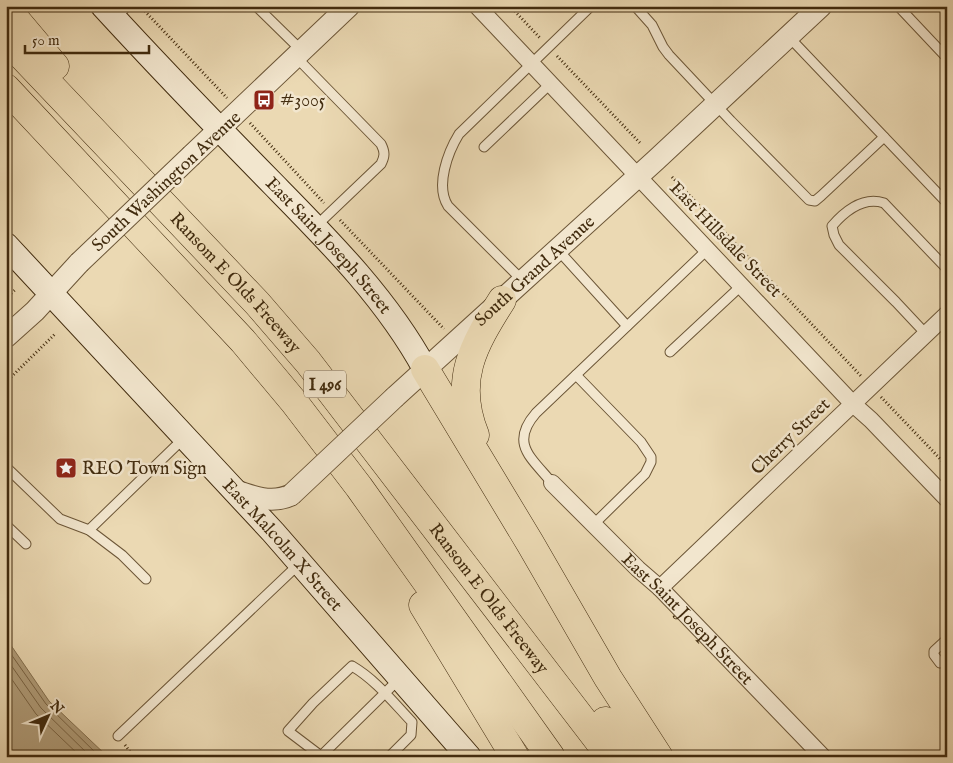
<svg xmlns="http://www.w3.org/2000/svg" width="953" height="763" font-family="'IM FELL English',serif">
<rect width="100%" height="100%" fill="#ebd9b3"/>
<filter id="stains"><feTurbulence type="fractalNoise" baseFrequency=".004" numOctaves="4"/><feColorMatrix values="0 0 0 0 .2 0 0 0 0 .09 0 0 0 0 .02 0 0 0 .5 -.17"/></filter>
<radialGradient id="worn" r=".72"><stop offset=".6" stop-color="#630" stop-opacity="0"/><stop offset="1" stop-color="#630" stop-opacity=".3"/></radialGradient>
<polygon fill="#b19e7b" stroke="#84704f" points="6,638 49,701 108,757 6,757"/>
<g fill="none" stroke-linecap="round" stroke-linejoin="round">
<g stroke="#796444" stroke-width="1">
<polyline points="6,647 46,704 100,757"/>
<polyline points="6,658 41,708 91,757"/>
<polyline points="6,671 36,714 81,757"/>
</g>
<g stroke="#6c5637" stroke-width="11">
<g id="service">
<polyline points="256,6 302,51"/>
<polyline points="635,6 652,25 663,47 669,55 731,121 809,200 815,201 821,196 884,137"/>
<polyline points="898,6 947,58"/>
<polyline points="114,19 127,6"/>
<polyline points="789,37 947,203"/>
<path d="M 296,57 L 381,144 C 385,152 385,156 381,164 L 315,227"/>
<polyline points="484,147 550,84"/>
<polyline points="558,250 627,326"/>
<path d="M 523,281 L 448,206 C 435,186 448,152 459,134 L 591,6"/>
<path d="M 926,334 L 896,302 L 839,245 L 834,235 L 832,226 C 845,211 863,196 884,203 L 947,269"/>
<polyline points="670,352 742,285"/>
<polyline points="576,375 641,442 651,457 651,462 645,474 594,524"/>
<polyline points="6,467 60,519 89,530 122,555 146,579"/>
<path d="M 552,483 C 532,458 509,444 536,413 L 708,249"/>
<polyline points="6,525 26,544"/>
<polyline points="89,530 184,438"/>
<polyline points="940,663 934,655 934,651 947,639"/>
<polyline points="118,736 299,564"/>
<path d="M 389,757 L 411,735 L 412,722 C 393,702 376,680 352,666 L 313,703 L 288,731 L 321,756 L 385,693 L 399,679"/>
</g>
</g>
<g stroke="#6c5637" stroke-width="18">
<g id="minor">
<polyline points="477,6 853,404 871,420 947,499"/>
<path id="s1" d="M 552,483 L 638,569 L 660,588 L 823,757"/>
<polyline points="660,588 947,314"/>
</g>
</g>
<g stroke="#6c5637" stroke-width="23">
<g id="tertiary">
<polyline points="192,155 349,6"/>
<polyline points="6,337 35,311 79,263"/>
<path id="s2" d="M 395,397 L 656,160 L 821,6"/>
<path d="M 234,490 C 253,497 272,504 291,495"/>
</g>
</g>
<g stroke="#412b0e" stroke-width="26">
<g id="secondary">
<path id="s3" d="M 103,6 C 159,67 216,126 274,185 C 329,241 387,299 425,369"/>
<path id="s4" d="M 6,245 L 273,532 L 469,757"/>
</g>
</g>
<g stroke="#412b0e" stroke-width="29">
<g id="motorway">
<polyline points="6,8 55,66"/>
<path id="s5" d="M 6,39 L 257,303 L 308,362 L 611,757"/>
<polyline points="6,88 243,341 294,402 359,487 551,757"/>
<polyline points="425,369 530,543 608,678 659,757"/>
<path d="M 475,435 C 453,380 473,346 502,300"/>
<polyline points="423,605 515,757"/>
<polyline points="605,721 634,757"/>
</g>
</g>
<g stroke="#412b0e" stroke-width="3" stroke-dasharray="1 2.5" stroke-linecap="butt">
<polyline points="140,6 227,98"/>
<polyline points="510,6 540,38"/>
<polyline points="557,56 640,143"/>
<polyline points="250,123 324,203"/>
<polyline points="672,177 861,376"/>
<polyline points="340,220 444,329"/>
<polyline points="6,298 16,289"/>
<polyline points="6,382 55,334"/>
<polyline points="881,397 947,466"/>
<polyline points="125,745 134,757"/>
</g>
<use href="#service" stroke="#f2e6ce" stroke-width="9"/>
<use href="#minor" stroke="#f2e6ce" stroke-width="16"/>
<use href="#tertiary" stroke="#f2e6ce" stroke-width="21"/>
<use href="#secondary" stroke="#f2e6ce" stroke-width="24"/>
<use href="#motorway" stroke="#ebd9b3" stroke-width="28"/>
<g stroke="#6c5637" stroke-width="23" stroke-linecap="butt">
<g id="tertiary-bridge">
<polyline points="79,263 192,155"/>
<polyline points="291,495 395,397"/>
</g>
</g>
<use href="#tertiary-bridge" stroke="#f2e6ce" stroke-width="21"/>
</g>
<defs>
<g id="bus-square" transform="scale(1.125)"><rect x="-9" y="-9" width="18" height="18" rx="4" fill="#8f2418" stroke="#f2e6ce"/><path d="M-5-6H5V4H4V6H2V4H-2V6H-4V4H-5ZM-3.5-4V0h7V-4ZM-3.5 1.2v1.5H-2V1.2ZM2 1.2v1.5H3.5V1.2Z" fill="#fff"/></g>
<g id="sight-square" transform="scale(1.125)"><rect x="-9" y="-9" width="18" height="18" rx="4" fill="#8f2418" stroke="#f2e6ce"/><path d="M0-6L1.8-2.2L6-1.7L2.9 1.2L3.7 5.4L0 3.3L-3.7 5.4L-2.9 1.2L-6-1.7L-1.8-2.2Z" fill="#fff"/></g>
</defs>
<g fill-rule="evenodd">
<use href="#bus-square" x="264" y="100"/>
<use href="#sight-square" x="66" y="468"/>
</g>
<g text-anchor="middle" stroke-width="5" stroke-linejoin="round" paint-order="stroke">
<rect fill="#f2e6ce" stroke="#766348" stroke-width="1" x="304" y="370.5" width="42" height="27" rx="4"/>
<g font-size="16" font-weight="bold" fill="#412b0e">
<text x="325" y="390">I 496</text>
</g>
<g font-size="18" fill="#412b0e" stroke="#f2e6ce" text-anchor="start">
<text x="280" y="106">#3005</text>
<text x="82" y="474">REO Town Sign</text>
</g>
<g font-size="18" fill="#412b0e" stroke="#f2e6ce">
<text transform="translate(166 181) rotate(-43)" y="6">South Washington Avenue</text>
<text transform="translate(726 239) rotate(46)" y="6">East Hillsdale Street</text>
<text dy="6" stroke="none"><textPath href="#s3" startOffset="329">East Saint Joseph Street</textPath></text>
<text dy="6" stroke="none"><textPath href="#s2" startOffset="188">South Grand Avenue</textPath></text>
<text dy="6" stroke="none"><textPath href="#s5" startOffset="335">Ransom E Olds Freeway</textPath></text>
<text transform="translate(790 436) rotate(-44)" y="6">Cherry Street</text>
<text dy="6" stroke="none"><textPath href="#s4" startOffset="408">East Malcolm X Street</textPath></text>
<text dy="6" stroke="none"><textPath href="#s5" startOffset="740">Ransom E Olds Freeway</textPath></text>
<text dy="6" stroke="none"><textPath href="#s1" startOffset="192">East Saint Joseph Street</textPath></text>
</g>
</g>
<rect width="953" height="763" fill="none" stroke="#ebd9b3" stroke-width="25"/>
<rect x="8" y="8" width="938" height="748" fill="none" stroke="#412b0e" stroke-width="2.5"/>
<rect x="12" y="12" width="928" height="738" fill="none" stroke="#412b0e"/>
<g transform="translate(48 716) rotate(46)" stroke="#f2e6ce" stroke-width="4" paint-order="stroke">
<path d="M0-4L9 19L0 12L-9 19Z" fill="#412b0e"/>
<text y="-8" font-size="14" font-weight="bold" text-anchor="middle" fill="#412b0e">N</text>
</g>
<path d="M25 45v8h124v-8" fill="none" stroke="#412b0e" stroke-width="2.5"/>
<text x="32" y="45" font-size="15" fill="#412b0e" stroke="#f2e6ce" stroke-width="4" paint-order="stroke">50 m</text>
<rect width="100%" height="100%" filter="url(#stains)"/>
<rect width="100%" height="100%" fill="url(#worn)"/>
</svg>
